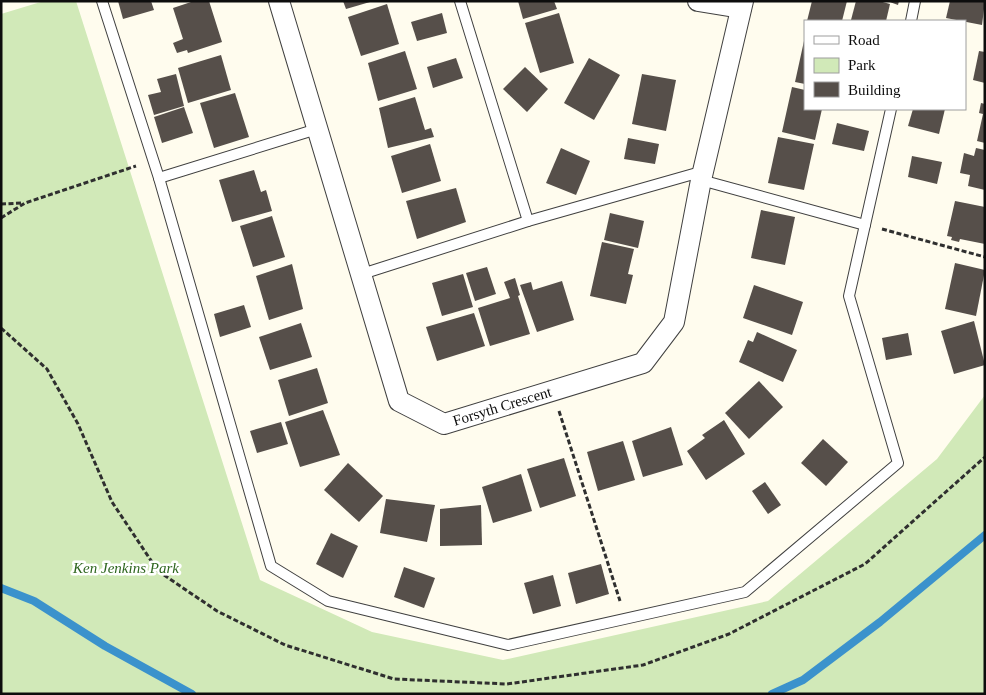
<svg xmlns="http://www.w3.org/2000/svg" width="986" height="695" font-family="'Times New Roman',serif">
<rect width="100%" height="100%" fill="#fffcee"/>
<polygon fill="#d1e9b8" points="44,1 76,1 260,580 372,632 503,660 768,601 937,459 985,395 985,694 1,694 1,14"/>
<g fill="none" stroke-linecap="round" stroke-linejoin="round">
<g stroke="#3b92cc" stroke-width="8">
<polyline points="1,588 34,601 105,646 192,694"/>
<polyline points="772,694 803,680 880,622 985,535"/>
</g>
</g>
<g fill="#564f4a">
<polygon points="118,1 151,1 154,10 123,19"/>
<polygon points="194,1 209,1 222,42 188,53 187,50 177,53 173,43 183,39 173,8"/>
<polygon points="343,1 370,1 370,2 346,9"/>
<polygon points="518,1 554,1 557,9 523,19"/>
<polygon points="812,1 847,1 842,21 807,21"/>
<polygon points="856,1 879,1 890,4 886,21 851,20"/>
<polygon points="887,1 899,1 898,5"/>
<polygon points="950,1 985,1 982,25 946,18"/>
<polygon points="387,4 399,44 361,56 348,17"/>
<polygon points="442,13 447,33 417,41 411,22"/>
<polygon points="559,13 574,63 540,73 525,23"/>
<polygon points="804,41 805,41 805,84 795,82"/>
<polygon points="405,51 417,89 378,101 368,63"/>
<polygon points="979,51 985,52 985,83 973,80"/>
<polygon points="221,55 231,90 188,103 178,68"/>
<polygon points="456,58 463,78 433,88 427,67"/>
<polygon points="589,58 620,75 594,120 564,103"/>
<polygon points="525,67 548,89 527,112 503,89"/>
<polygon points="176,74 184,106 154,115 148,95 161,92 157,79"/>
<polygon points="642,74 676,80 666,131 632,124"/>
<polygon points="792,87 805,90 805,109 822,109 815,140 782,132"/>
<polygon points="235,93 249,137 214,148 200,103"/>
<polygon points="415,97 425,130 431,128 434,137 388,148 379,108"/>
<polygon points="981,103 985,104 985,143 977,141 983,114 979,113"/>
<polygon points="184,107 193,133 162,143 154,117"/>
<polygon points="913,109 945,109 939,134 908,126"/>
<polygon points="837,123 869,131 864,151 832,144"/>
<polygon points="778,137 814,144 804,190 768,183"/>
<polygon points="628,138 659,144 655,164 624,159"/>
<polygon points="430,144 441,181 402,193 391,156"/>
<polygon points="561,148 590,161 576,195 546,183"/>
<polygon points="976,148 985,150 985,190 968,186 970,175 960,173 964,153 974,156"/>
<polygon points="912,156 942,162 937,184 908,177"/>
<polygon points="254,170 261,192 266,190 272,211 232,222 219,180"/>
<polygon points="456,188 466,222 417,239 406,201"/>
<polygon points="955,201 985,207 985,244 960,239 959,242 951,240 952,237 947,236"/>
<polygon points="761,210 795,217 785,265 751,258"/>
<polygon points="610,213 644,221 638,248 604,240"/>
<polygon points="272,216 285,257 253,267 240,226"/>
<polygon points="602,242 634,249 628,274 633,275 626,304 590,296"/>
<polygon points="955,263 985,270 976,316 945,309"/>
<polygon points="292,264 303,309 269,320 256,276"/>
<polygon points="487,267 496,294 475,301 466,273"/>
<polygon points="463,274 473,307 442,316 432,283"/>
<polygon points="515,278 520,295 518,296 530,334 490,346 478,308 510,298 504,282"/>
<polygon points="562,281 574,320 537,332 520,285 531,282 533,290"/>
<polygon points="754,285 803,302 792,335 743,318"/>
<polygon points="244,305 251,327 220,337 214,314"/>
<polygon points="474,313 485,346 437,361 426,327"/>
<polygon points="974,321 985,365 954,374 941,331"/>
<polygon points="301,323 312,357 270,370 259,337"/>
<polygon points="757,332 797,350 783,382 739,362 748,340 753,342"/>
<polygon points="908,333 912,355 886,360 882,338"/>
<polygon points="317,368 328,403 289,416 278,380"/>
<polygon points="759,381 783,407 749,439 725,413"/>
<polygon points="323,410 340,455 300,467 285,422"/>
<polygon points="724,420 745,454 706,480 687,451 705,438 702,435"/>
<polygon points="281,422 288,444 257,453 250,431"/>
<polygon points="671,427 683,465 643,477 632,441"/>
<polygon points="823,439 848,462 826,486 801,463"/>
<polygon points="623,441 635,480 598,491 587,452"/>
<polygon points="564,458 576,496 540,508 527,469"/>
<polygon points="348,463 383,496 359,522 324,490"/>
<polygon points="521,474 532,511 493,523 482,487"/>
<polygon points="765,482 781,505 768,514 752,491"/>
<polygon points="386,499 435,505 427,542 380,533"/>
<polygon points="481,505 482,545 440,546 440,509"/>
<polygon points="331,533 358,546 343,578 316,564"/>
<polygon points="601,564 609,594 576,604 568,573"/>
<polygon points="404,567 435,578 424,608 394,597"/>
<polygon points="553,575 561,606 533,614 524,583"/>
</g>
<g fill="none" stroke-linecap="round" stroke-linejoin="round">
<g stroke="#404040" stroke-width="12">
<g id="lane">
<polyline points="102,1 159,178 271,566 328,601 508,645 745,592 898,463 849,296 891,109"/>
<polyline points="460,1 528,221"/>
<polyline points="911,21 915,1"/>
<polyline points="159,178 317,129"/>
<polyline points="701,180 865,225"/>
<polyline points="362,274 528,221 704,171"/>
</g>
</g>
<g stroke="#404040" stroke-width="22">
<g id="street">
<path id="s1" d="M 279,1 L 399,401 L 444,424 L 643,363 L 674,322 L 701,180 L 743,1"/>
<polyline points="698,1 741,8"/>
</g>
</g>
<g stroke="#2f2f2f" stroke-width="3" stroke-dasharray="5 2.5" stroke-linecap="butt">
<polyline points="1,204 23,203"/>
<polyline points="1,218 25,203 136,166"/>
<polyline points="882,229 985,257"/>
<polyline points="1,328 47,369 78,424 112,502 158,571 217,611 285,645 394,679 507,684 643,665 729,634 865,564 985,457"/>
<polyline points="559,411 620,601"/>
</g>
<use href="#lane" stroke="#fff" stroke-width="10"/>
<use href="#street" stroke="#fff" stroke-width="20"/>
</g>
<g text-anchor="middle" stroke-width="5" stroke-linejoin="round" paint-order="stroke">
<g font-size="15" fill="#0d0d0d" stroke="#fff">
<text dy="5" stroke="none"><textPath href="#s1" startOffset="529">Forsyth Crescent</textPath></text>
</g>
<g font-size="15" font-style="italic" fill="#2d651e" stroke="#fff">
<text x="126" y="573">Ken Jenkins Park</text>
</g>
</g>
<rect width="986" height="695" fill="none" stroke="#0d0d0d" stroke-width="5"/>
<rect x="804" y="20" width="162" height="90" fill="#ffffff" stroke="#9e9e9e"/>
<rect x="814" y="36" width="25" height="8" fill="#ffffff" stroke="#9e9e9e"/>
<text x="848" y="45" font-size="15" fill="#0d0d0d">Road</text>
<rect x="814" y="58" width="25" height="15" fill="#d1e9b8" stroke="#9e9e9e"/>
<text x="848" y="70" font-size="15" fill="#0d0d0d">Park</text>
<rect x="814" y="82" width="25" height="15" fill="#564f4a" stroke="#9e9e9e"/>
<text x="848" y="95" font-size="15" fill="#0d0d0d">Building</text>
</svg>
